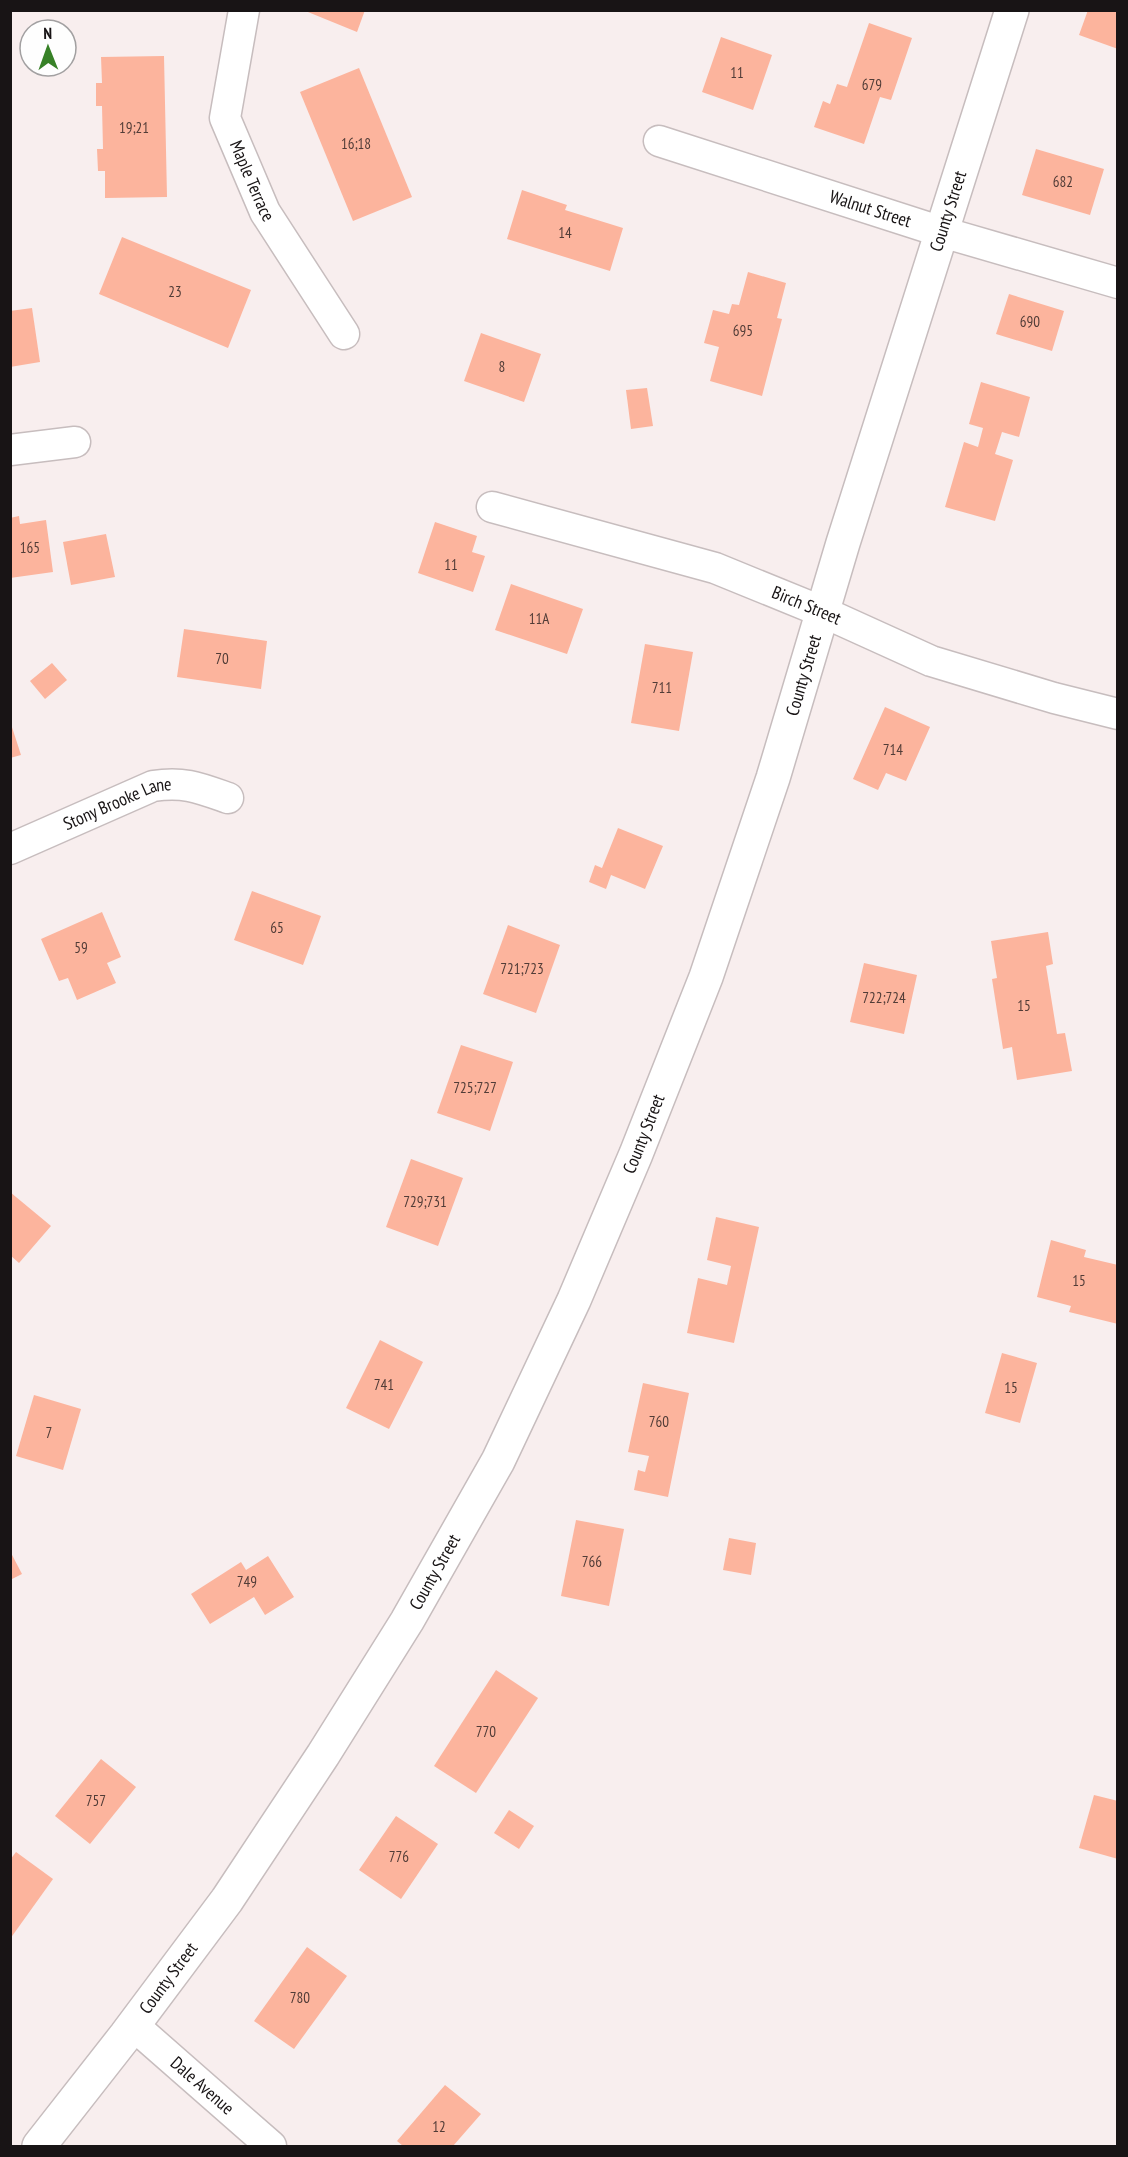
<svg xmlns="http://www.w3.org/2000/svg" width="1128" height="2157" font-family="'PT Sans Narrow',sans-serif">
<rect width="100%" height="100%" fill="#f8eeee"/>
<g fill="#fcb49d">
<polygon points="303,10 365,10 357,32"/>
<polygon points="1088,10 1118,10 1118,49 1079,35"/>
<polygon points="869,23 912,38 891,100 880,97 864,144 814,127 823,101 830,104 837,84 847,87"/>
<polygon points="721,37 772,55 753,110 702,92"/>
<polygon points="164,56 167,197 105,198 105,171 98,171 97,149 103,149 102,106 96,106 96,83 102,83 101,57"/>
<polygon points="359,68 412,197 353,221 300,92"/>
<polygon points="1036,149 1104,169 1090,215 1022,195"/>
<polygon points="522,190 567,205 565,210 623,228 610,271 507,239"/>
<polygon points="122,237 251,290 228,348 99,294"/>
<polygon points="748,272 786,283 777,318 782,319 762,396 710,381 719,347 704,343 713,310 729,314 732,304 739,305"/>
<polygon points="1009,294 1064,311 1052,351 996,334"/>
<polygon points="32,308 40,362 10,367 10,311"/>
<polygon points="481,333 541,354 524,402 464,381"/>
<polygon points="981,382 1030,397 1019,437 1002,432 995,454 1013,460 995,521 945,507 964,442 978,447 983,428 969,424"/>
<polygon points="647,388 653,426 631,429 626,390"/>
<polygon points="19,516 20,524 46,520 53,572 10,578 10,518"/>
<polygon points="435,522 477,536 472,552 485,556 473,592 418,573"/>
<polygon points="106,534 115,577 71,585 63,542"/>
<polygon points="511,584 583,609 567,654 495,630"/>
<polygon points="184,629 267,641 261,689 177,677"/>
<polygon points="645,644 693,652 679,731 631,723"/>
<polygon points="52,663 67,680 45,699 30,681"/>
<polygon points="885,707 930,727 906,781 886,773 878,790 853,779"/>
<polygon points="10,721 21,755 10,758"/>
<polygon points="618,828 663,846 645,889 611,875 606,889 589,882 595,865 602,868"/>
<polygon points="252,891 321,916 303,965 234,940"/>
<polygon points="102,912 121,957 107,963 116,983 77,1000 68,978 59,981 41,939"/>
<polygon points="508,925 560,945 536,1013 483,994"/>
<polygon points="1048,932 1053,964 1046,966 1057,1034 1065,1033 1072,1071 1017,1080 1012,1047 1003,1049 992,979 997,978 991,941"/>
<polygon points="864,963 917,975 904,1034 850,1022"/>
<polygon points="461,1045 513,1062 490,1131 437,1113"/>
<polygon points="411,1159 463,1178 438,1246 386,1227"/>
<polygon points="10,1192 51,1226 19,1263 10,1255"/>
<polygon points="716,1217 759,1227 734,1343 687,1333 698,1278 727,1285 731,1266 707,1260"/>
<polygon points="1051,1240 1086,1250 1084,1257 1118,1265 1118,1324 1069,1312 1071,1306 1037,1297"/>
<polygon points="380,1340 423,1362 389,1429 346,1408"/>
<polygon points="1002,1353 1037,1363 1020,1423 985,1413"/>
<polygon points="643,1383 689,1393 668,1497 634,1490 638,1470 645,1472 649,1456 628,1452"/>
<polygon points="34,1395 81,1409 63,1470 16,1456"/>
<polygon points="576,1520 624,1529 609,1606 561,1596"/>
<polygon points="729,1538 756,1543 751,1575 723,1570"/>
<polygon points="10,1551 22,1574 10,1580"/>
<polygon points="268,1556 294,1597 265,1615 254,1597 210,1624 191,1594 241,1562 246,1570"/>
<polygon points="496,1670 538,1698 476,1793 434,1766"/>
<polygon points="101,1759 136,1787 90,1844 55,1816"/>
<polygon points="1094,1795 1118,1801 1118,1859 1079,1848"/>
<polygon points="509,1810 534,1826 519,1849 494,1833"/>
<polygon points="396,1816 438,1844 401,1899 359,1870"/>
<polygon points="16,1852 53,1879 10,1939 10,1860"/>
<polygon points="307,1947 347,1976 294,2049 254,2021"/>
<polygon points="445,2085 481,2114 453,2146 403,2146 397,2141"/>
</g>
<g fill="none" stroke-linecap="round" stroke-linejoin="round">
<g stroke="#c7bdbe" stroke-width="33">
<g id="minor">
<path id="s1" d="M 244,10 L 225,118 L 265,212 L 344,334"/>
<path id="s2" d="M 659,141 L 942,232 L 1118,283"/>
<polyline points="10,450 75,442"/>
<path id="s3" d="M 492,507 L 715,568 L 823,612 L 931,661 L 1054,698 L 1118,714"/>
<path id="s4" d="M 10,849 L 153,786 C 184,781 200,788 228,798"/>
<path id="s5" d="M 133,2025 L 271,2146"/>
</g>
</g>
<g stroke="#c7bdbe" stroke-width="36">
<g id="secondary">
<path id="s6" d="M 39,2146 L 126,2035 L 227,1900 L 323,1755 L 407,1621 L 498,1461 L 574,1300 L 636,1154 L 706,977 L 773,778 L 843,543 L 1012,10"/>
</g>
</g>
<use href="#minor" stroke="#fff" stroke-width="30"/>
<use href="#secondary" stroke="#fff" stroke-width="33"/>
</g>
<g text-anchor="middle" stroke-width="6" stroke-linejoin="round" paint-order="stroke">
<g font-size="15" fill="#513c37">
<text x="737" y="78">11</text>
<text x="872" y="90">679</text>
<text x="134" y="133">19;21</text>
<text x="356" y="149">16;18</text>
<text x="1063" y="187">682</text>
<text x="565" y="238">14</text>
<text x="175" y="297">23</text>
<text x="1030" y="327">690</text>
<text x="743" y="336">695</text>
<text x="502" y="372">8</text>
<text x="30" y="553">165</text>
<text x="451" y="570">11</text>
<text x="539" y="624">11A</text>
<text x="222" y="664">70</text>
<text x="662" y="693">711</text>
<text x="893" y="755">714</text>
<text x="277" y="933">65</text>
<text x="81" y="953">59</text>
<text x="522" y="974">721;723</text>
<text x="884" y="1003">722;724</text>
<text x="1024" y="1011">15</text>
<text x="475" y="1093">725;727</text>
<text x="425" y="1207">729;731</text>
<text x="1079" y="1286">15</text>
<text x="384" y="1390">741</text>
<text x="1011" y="1393">15</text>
<text x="659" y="1427">760</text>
<text x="49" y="1438">7</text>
<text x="592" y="1567">766</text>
<text x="247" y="1587">749</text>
<text x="486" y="1737">770</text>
<text x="96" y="1806">757</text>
<text x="399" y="1862">776</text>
<text x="300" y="2003">780</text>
<text x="439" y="2132">12</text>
</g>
<g font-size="18" fill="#181415" stroke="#fefefe">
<text dy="6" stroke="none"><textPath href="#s1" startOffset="178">Maple Terrace</textPath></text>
<text dy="6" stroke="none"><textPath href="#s2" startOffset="222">Walnut Street</textPath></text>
<text dy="6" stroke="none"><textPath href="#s6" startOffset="2156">County Street</textPath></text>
<text dy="6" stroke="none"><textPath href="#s3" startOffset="330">Birch Street</textPath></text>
<text dy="6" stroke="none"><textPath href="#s6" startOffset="1670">County Street</textPath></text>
<text dy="6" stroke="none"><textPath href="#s4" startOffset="117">Stony Brooke Lane</textPath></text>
<text dy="6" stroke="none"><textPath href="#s6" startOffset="1184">County Street</textPath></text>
<text dy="6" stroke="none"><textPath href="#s6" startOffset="698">County Street</textPath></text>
<text dy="6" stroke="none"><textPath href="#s6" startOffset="212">County Street</textPath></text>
<text dy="6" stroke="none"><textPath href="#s5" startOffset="92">Dale Avenue</textPath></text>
</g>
</g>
<rect width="1128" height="2157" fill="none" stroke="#181415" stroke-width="24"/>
<g transform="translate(48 48) rotate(359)"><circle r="28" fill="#fefefe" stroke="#a2a0a1" stroke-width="1.5"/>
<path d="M0-4.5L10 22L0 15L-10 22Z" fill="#378127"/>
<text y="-9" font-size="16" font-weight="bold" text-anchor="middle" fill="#181415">N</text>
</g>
</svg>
